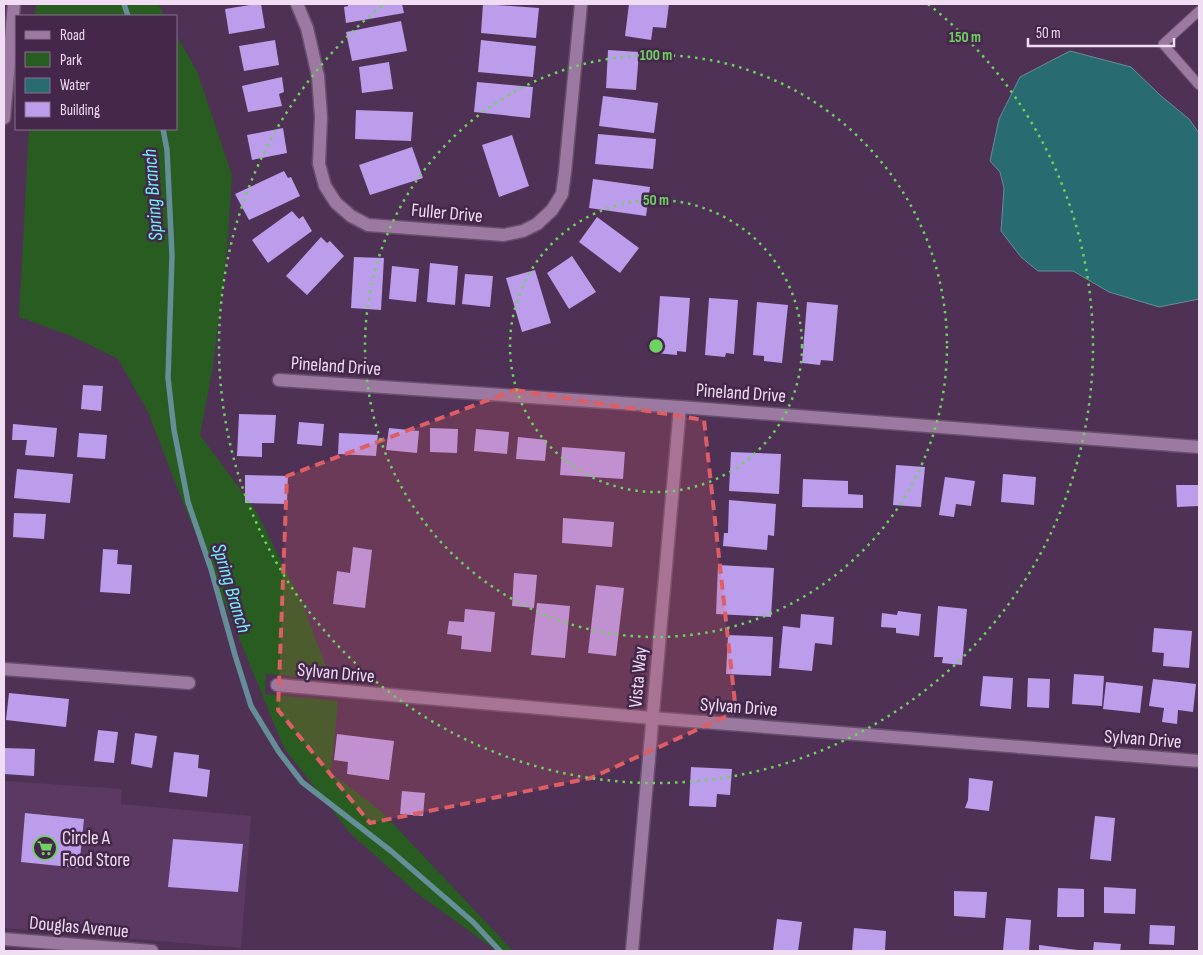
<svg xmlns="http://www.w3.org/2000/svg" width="1203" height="955" font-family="'Sofia Sans Condensed',sans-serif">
<rect width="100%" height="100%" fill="#4f3155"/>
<polygon fill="#5c3962" points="4,781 122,789 121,804 251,816 241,948 4,928"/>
<g fill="#295c21">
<polygon points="36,4 158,4 165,16 35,16"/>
<polygon points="176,35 197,71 232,175 227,250 213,366 200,435 256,511 303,605 331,680 266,674 265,694 338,701 331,773 381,811 513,951 497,951 418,894 350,833 284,748 180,495 148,412 118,359 74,337 19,317 29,129 176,129"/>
</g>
<polygon fill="#286c71" stroke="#648e98" points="1070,51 1131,67 1161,96 1189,119 1199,133 1199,299 1159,307 1109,292 1073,271 1038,271 1021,257 1001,231 1004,188 1000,172 990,161 999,119 1020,77"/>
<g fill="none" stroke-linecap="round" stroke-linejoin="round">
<g stroke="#648e98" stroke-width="5.5">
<polyline points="124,4 128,16"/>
<polyline points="163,129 167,150 172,256 168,378 174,430 188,502 211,569 235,655 251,706 279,752 302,782 391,851 473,922 500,951"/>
</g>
</g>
<g fill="#bb9deb">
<polygon points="256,4 261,4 265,28 229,34 225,9"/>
<polygon points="348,4 402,4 404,13 346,23 344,7 348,6"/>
<polygon points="483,4 539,8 536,38 481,33"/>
<polygon points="629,4 669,4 666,28 653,27 651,40 625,36"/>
<polygon points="401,21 407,51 352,61 346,32"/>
<polygon points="275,40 279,65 244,71 239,46"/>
<polygon points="481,40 536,46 533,77 478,72"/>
<polygon points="608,50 639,52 636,90 606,88"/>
<polygon points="389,62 393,89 362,93 359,67"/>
<polygon points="282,77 284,92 279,94 282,106 248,112 242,86"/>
<polygon points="477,82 533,87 530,118 474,112"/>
<polygon points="603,96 658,103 654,133 599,126"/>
<polygon points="356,110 413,112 411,141 355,139"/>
<polygon points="283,128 287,153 252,160 247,135"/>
<polygon points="598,134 656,139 653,169 595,164"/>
<polygon points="512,135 529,186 499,197 482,145"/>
<polygon points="412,147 423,178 370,195 359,165"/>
<polygon points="284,171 288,178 291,177 300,196 249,220 235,194"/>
<polygon points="593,179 650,187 646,216 589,208"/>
<polygon points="292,211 299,219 303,216 312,231 268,263 252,240"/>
<polygon points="597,217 639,248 620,273 579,242"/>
<polygon points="321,237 327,243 330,241 344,256 307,295 286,276"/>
<polygon points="572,256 596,292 569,309 547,273"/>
<polygon points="354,257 384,258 381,310 351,308"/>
<polygon points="430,263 458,266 455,305 427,302"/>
<polygon points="392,266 419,269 416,302 389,299"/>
<polygon points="535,270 551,323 522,332 506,278"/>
<polygon points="465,274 493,276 490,307 462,304"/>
<polygon points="660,296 690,298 686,352 677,351 677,355 656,353"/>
<polygon points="709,298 738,300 734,354 726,353 725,357 705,355"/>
<polygon points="757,302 788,305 782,363 764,361 764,356 753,355"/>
<polygon points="807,302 838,305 833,361 821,360 820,365 802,363"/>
<polygon points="83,385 103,386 101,411 81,409"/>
<polygon points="239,414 276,415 274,443 262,443 262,457 237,456"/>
<polygon points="299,422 324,424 322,446 297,444"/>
<polygon points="13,424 57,428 54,457 25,455 27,440 12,440"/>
<polygon points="389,428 419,431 417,453 386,450"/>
<polygon points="430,428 458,429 457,453 430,452"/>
<polygon points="476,429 509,432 507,454 474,451"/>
<polygon points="79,433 107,435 105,459 77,457"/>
<polygon points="339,433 378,435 376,456 338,454"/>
<polygon points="518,437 547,440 545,461 516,459"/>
<polygon points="562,447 625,452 623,479 560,475"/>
<polygon points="731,452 781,454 779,494 729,491"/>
<polygon points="896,465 925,467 921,507 893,505"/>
<polygon points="17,469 73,474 70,503 14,498"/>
<polygon points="1003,474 1036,477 1034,505 1001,502"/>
<polygon points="245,475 288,476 287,504 245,503"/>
<polygon points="945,477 975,481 971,506 956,504 954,517 939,515"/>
<polygon points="803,479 848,481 848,494 863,495 863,508 802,507"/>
<polygon points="1176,485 1199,485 1199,506 1177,507"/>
<polygon points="729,500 776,504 774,536 768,535 767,550 723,546 724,533 728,533"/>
<polygon points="14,513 46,514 44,539 13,537"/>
<polygon points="563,518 614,522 612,547 562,543"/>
<polygon points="353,547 372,550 365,608 333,604 337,571 350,573"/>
<polygon points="103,549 118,550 117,564 132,565 130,594 100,592"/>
<polygon points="718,565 774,568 771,617 716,614"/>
<polygon points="514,573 537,575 534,608 512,606"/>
<polygon points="596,585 624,588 616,656 588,653"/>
<polygon points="537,603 570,606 565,658 531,655"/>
<polygon points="938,606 967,609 962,665 942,663 943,657 934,657"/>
<polygon points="465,609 495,612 491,652 461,649 462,636 447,634 449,621 464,622"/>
<polygon points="898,611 921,614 919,636 896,633 896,628 881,627 882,613 897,615"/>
<polygon points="801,614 834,617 832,645 815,643 812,671 779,668 783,626 800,628"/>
<polygon points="1154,628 1192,631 1189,668 1163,666 1164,653 1152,652"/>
<polygon points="728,635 773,637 771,676 726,674"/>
<polygon points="1074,674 1104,676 1102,706 1072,704"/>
<polygon points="983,676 1013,678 1011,709 980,706"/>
<polygon points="1028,678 1050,679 1049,708 1027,707"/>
<polygon points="1153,679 1196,684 1193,712 1178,710 1177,724 1162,722 1164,708 1149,706"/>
<polygon points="1106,682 1143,686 1140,713 1103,709"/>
<polygon points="9,693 69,699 66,727 6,720"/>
<polygon points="98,730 118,732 114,763 94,761"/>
<polygon points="135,733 157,736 152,768 131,764"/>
<polygon points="337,734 394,741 389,780 347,774 348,762 334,760"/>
<polygon points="4,748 35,749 34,776 4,774"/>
<polygon points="174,752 199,755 198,768 210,770 207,797 169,792"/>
<polygon points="691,767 732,769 730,795 717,794 716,807 689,806"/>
<polygon points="969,778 993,781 989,811 965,808 968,800"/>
<polygon points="402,791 425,793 423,816 400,814"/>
<polygon points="25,813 84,819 79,868 21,862"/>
<polygon points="1095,816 1115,818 1111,861 1090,859"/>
<polygon points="173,839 243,844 238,892 168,887"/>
<polygon points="1104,887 1136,889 1135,914 1104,913"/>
<polygon points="1058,888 1084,889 1084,917 1057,917"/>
<polygon points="954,891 987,892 985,918 954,916"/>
<polygon points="1006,918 1031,920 1029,951 1003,951"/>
<polygon points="777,919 802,922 798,951 773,951"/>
<polygon points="1150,925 1175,926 1174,945 1149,944"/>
<polygon points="854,928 886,931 885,951 852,951"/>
<polygon points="1094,942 1121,944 1120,951 1093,951"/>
<polygon points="1039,945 1078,950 1078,951 1039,951"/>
</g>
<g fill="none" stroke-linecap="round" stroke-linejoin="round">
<g stroke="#694f6d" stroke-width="11">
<polyline id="lane" points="1199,11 1163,44 1199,85"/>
</g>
<g stroke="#694f6d" stroke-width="15">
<g id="street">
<polyline points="297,4 307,28 318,76 321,117 319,164 325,186 336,203 351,216 368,225 504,235 523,231 537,224 552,210 562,194 565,172 581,4"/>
<polyline points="279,380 680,407 1199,447"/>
<polyline points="4,669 189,683"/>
<polyline points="277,685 652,718 1199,761"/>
<polyline points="632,951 680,407"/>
</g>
</g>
<g stroke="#694f6d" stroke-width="15">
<g id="secondary">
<polyline points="4,118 14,4"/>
<polyline points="4,939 152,951"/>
</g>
</g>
<use href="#lane" stroke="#9b79a1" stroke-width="9"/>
<use href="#street" stroke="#9b79a1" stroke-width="12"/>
<use href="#secondary" stroke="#9b79a1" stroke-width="12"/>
</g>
<path fill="#de5e65" fill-opacity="0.2" stroke="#de5e65" stroke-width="4" stroke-dasharray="10 6" stroke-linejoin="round" d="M 515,390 L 704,420 L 736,712 L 591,778 L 370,823 L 278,710 L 287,476 Z"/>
<g fill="none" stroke="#6ed360" stroke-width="2.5" stroke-dasharray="2.5 5">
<circle cx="656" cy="346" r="146"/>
<circle cx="656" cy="346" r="291"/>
<path d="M928 4A437 437 0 1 1 384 4"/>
</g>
<defs>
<g id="supermarket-ring" transform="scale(1.25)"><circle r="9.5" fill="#44274a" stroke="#6ed360" stroke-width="1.5"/><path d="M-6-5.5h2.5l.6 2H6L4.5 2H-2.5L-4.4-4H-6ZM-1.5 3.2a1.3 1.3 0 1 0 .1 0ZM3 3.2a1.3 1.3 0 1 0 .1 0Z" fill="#6ed360"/></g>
</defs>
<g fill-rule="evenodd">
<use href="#supermarket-ring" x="45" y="848"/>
</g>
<g text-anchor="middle" stroke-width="5" stroke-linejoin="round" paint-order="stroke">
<g font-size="19" fill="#f0ddf3" stroke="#44274a">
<text transform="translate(447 212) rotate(5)" y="7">Fuller Drive</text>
<text transform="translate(336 365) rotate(4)" y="7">Pineland Drive</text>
<text transform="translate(741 392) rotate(4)" y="7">Pineland Drive</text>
<text transform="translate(336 672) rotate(5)" y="7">Sylvan Drive</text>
<text transform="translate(637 677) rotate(-85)" y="7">Vista Way</text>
<text transform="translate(739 706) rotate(4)" y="7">Sylvan Drive</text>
<text transform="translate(1143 738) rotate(4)" y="7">Sylvan Drive</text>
<text transform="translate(79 926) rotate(5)" y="7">Douglas Avenue</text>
</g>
<g font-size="19" fill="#f0ddf3" stroke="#44274a" text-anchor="start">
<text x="62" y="844">Circle A<tspan x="62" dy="22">Food Store</tspan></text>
</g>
<g font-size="20" font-style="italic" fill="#72f3fc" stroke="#44274a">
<text transform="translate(152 195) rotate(-94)" y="7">Spring Branch</text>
<text transform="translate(232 588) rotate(73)" y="7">Spring Branch</text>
</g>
</g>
<circle cx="656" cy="346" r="8" fill="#6ed360" stroke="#44274a" stroke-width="2.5"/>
<g font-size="15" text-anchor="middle" font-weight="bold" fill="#6ed360" stroke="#44274a" stroke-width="5" stroke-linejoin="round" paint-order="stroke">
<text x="965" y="42">150 m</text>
<text x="656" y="60">100 m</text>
<text x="656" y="205">50 m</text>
</g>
<rect width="1203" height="955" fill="none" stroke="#f0ddf3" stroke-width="10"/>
<rect x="15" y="15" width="162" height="115" fill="#44274a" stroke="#89708e"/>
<rect x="25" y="31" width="25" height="8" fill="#9b79a1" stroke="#89708e"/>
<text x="60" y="40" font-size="15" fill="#f0ddf3">Road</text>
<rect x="25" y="52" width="25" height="15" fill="#295c21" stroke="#89708e"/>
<text x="60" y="65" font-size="15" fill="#f0ddf3">Park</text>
<rect x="25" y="78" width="25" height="15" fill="#286c71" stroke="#89708e"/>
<text x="60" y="90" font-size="15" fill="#f0ddf3">Water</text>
<rect x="25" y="102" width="25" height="15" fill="#bb9deb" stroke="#89708e"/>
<text x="60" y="115" font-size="15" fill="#f0ddf3">Building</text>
<path d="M1028 38v8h146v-8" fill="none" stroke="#f0ddf3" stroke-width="2.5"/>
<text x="1036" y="38" font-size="15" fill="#f0ddf3" stroke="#44274a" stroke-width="4" paint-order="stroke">50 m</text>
</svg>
